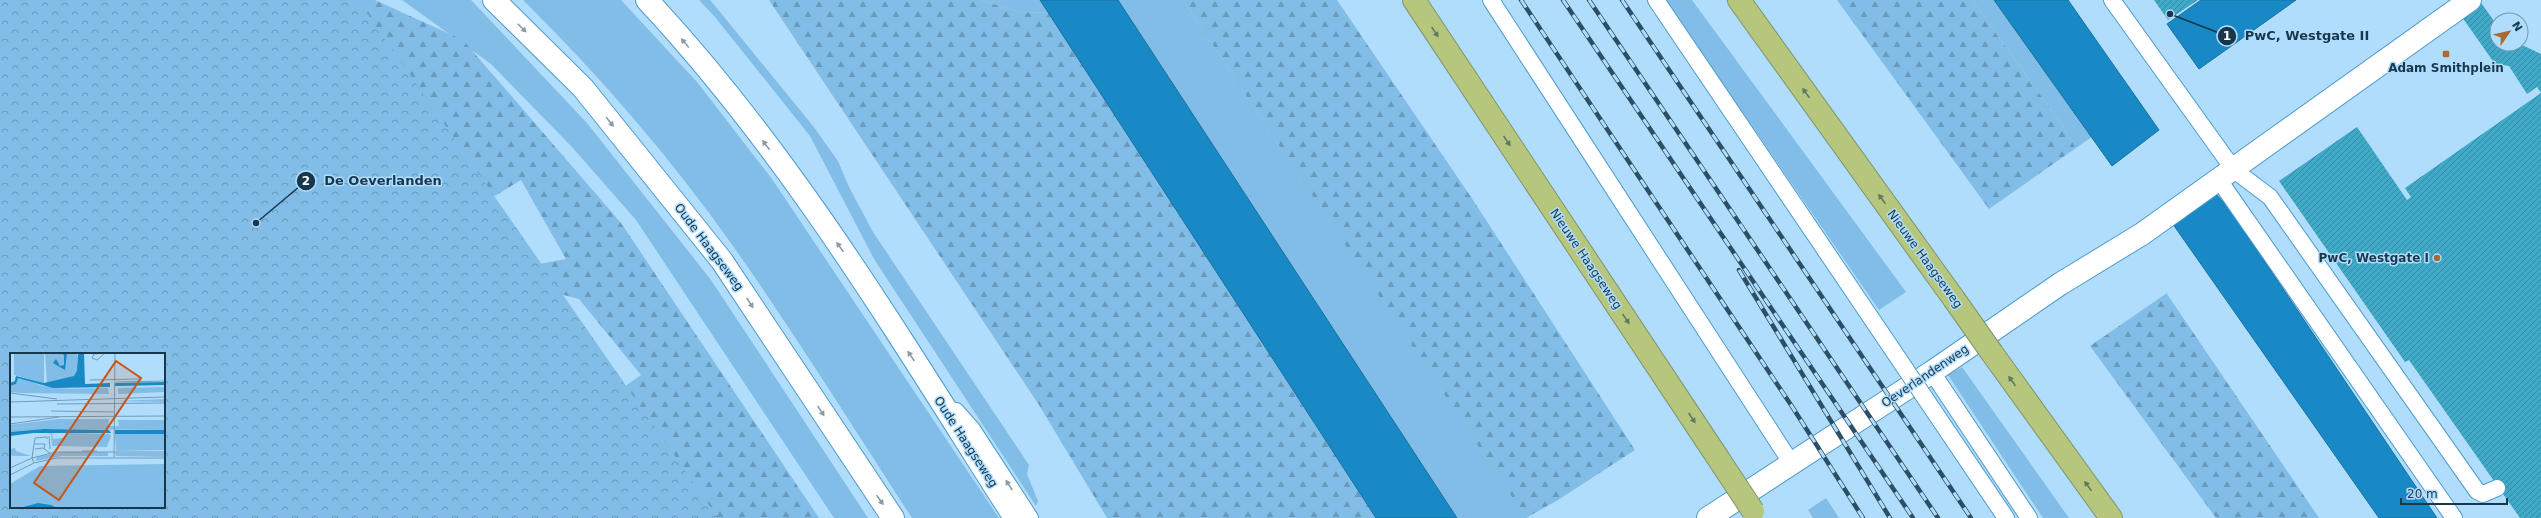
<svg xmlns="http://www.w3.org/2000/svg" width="2541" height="518" font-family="'DejaVu Sans',sans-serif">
<defs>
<pattern id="forest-firs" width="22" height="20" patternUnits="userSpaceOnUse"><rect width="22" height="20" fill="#81bde6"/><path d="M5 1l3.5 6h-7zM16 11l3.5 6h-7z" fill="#699abd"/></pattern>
<pattern id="park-crowns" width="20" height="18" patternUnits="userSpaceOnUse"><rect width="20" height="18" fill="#81bde6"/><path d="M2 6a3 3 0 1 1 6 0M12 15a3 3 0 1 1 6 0" fill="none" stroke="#699abd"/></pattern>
<pattern id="building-hatch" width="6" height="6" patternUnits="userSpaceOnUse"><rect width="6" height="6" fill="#3fa9c6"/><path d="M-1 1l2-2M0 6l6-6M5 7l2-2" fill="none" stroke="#348aa3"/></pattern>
</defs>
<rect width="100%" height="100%" fill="#b1ddfd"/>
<g fill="#81bde6">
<polygon points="402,0 471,0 587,123 711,280 868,518 834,518 636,220 572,147 491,64"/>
<path d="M 523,0 L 621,0 L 697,82 L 772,179 L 999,518 L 912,518 C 853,427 795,334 733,246 C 670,157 600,76 523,0 Z"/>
<polygon points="699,0 710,0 716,7 813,126 838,161 849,187 873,232 1029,465 1027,474 1038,501 1036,506 874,259 810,136 715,17"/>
<polygon points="981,0 1040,0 1049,13 1020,12"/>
<polygon points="1118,0 1183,0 1526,517 1530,518 1457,518"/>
<polygon points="1665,0 1692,0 1906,292 1879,310"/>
<polygon points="1972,0 2003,0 2096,134 2076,148 2060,122"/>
<polygon points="1962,367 2069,518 2043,518 1948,375"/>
<polygon points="1826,498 1839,518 1813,518 1808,510"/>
</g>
<g fill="url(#forest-firs)">
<polygon points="346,0 375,0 463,40 621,223 819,518 536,518 544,443 641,375 579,299 522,284 502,271 566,259 521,180 462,216"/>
<polygon points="769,0 981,0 1020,12 1049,13 1376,518 1107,518 1039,405"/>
<polygon points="1183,0 1337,0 1471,197 1635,450 1558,500 1526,518"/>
<polygon points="1837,0 1972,0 2060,122 2076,148 1989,209"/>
<polygon points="2167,293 2167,294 2319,518 2216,518 2090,346"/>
</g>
<path fill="url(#park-crowns)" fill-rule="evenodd" d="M 0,0 L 358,0 L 718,518 L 0,518 ZM 11,354 L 164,354 L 164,507 L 11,507 Z"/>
<g fill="#1889c5" stroke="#1770a1">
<polygon points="1040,0 1118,0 1457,518 1376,518"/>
<polygon points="1994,0 2068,0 2159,130 2112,166"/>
<polygon points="2201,0 2296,0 2199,69 2167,24"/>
<polygon points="2213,191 2228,207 2437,518 2379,518 2170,220"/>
</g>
<g fill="url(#building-hatch)">
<polygon points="2154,0 2198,0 2168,20"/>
<polygon points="2450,0 2479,0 2497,25 2497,44 2520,44 2541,54 2541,518 2520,518 2409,360 2405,362 2279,181 2357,127 2407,200 2411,197 2405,188 2541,93 2537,87 2527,94 2509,66 2495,64"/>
</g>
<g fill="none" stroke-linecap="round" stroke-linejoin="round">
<g stroke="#4d9bcd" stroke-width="18">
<g id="service">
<polyline points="1491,0 1792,464"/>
<polyline points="1656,0 1890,346"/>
<polyline points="2112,0 2234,170 2270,197 2477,491 2483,494 2497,488"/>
<polyline points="2219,180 2454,518"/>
<polyline points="1932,372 2029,518"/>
<polyline points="1923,395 2006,518"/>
<polyline points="956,411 972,429 1030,518"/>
</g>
</g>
<g stroke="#4d9bcd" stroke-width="24">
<polyline id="minor" points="1708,518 1932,372 2060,284 2142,234 2470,0"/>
</g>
<g stroke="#4d9bcd" stroke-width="24">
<g id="secondary">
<polyline points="494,0 583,88 722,261 893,518"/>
<path d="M 647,0 C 792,155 901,340 1015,518"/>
</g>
</g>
<g stroke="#7e956c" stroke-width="24">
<g id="motorway">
<polyline points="1414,0 1716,455"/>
<polyline points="1739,0 1954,299"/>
<polyline points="1992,353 2111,518"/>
</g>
</g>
<use href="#service" stroke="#fff" stroke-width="16"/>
<use href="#minor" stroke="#fff" stroke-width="22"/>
<use href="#secondary" stroke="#fff" stroke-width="22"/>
<use href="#motorway" stroke="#b6c77d" stroke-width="22"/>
<g stroke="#2c4f65" stroke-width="4.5">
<g id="rail">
<polyline points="1521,0 1793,408 1863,518"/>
<polyline points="1563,0 1913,518"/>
<polyline points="1589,0 1938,518"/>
<polyline points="1622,0 1971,518"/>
<polyline points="1739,270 1890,518"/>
</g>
</g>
<use href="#rail" stroke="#b1ddfd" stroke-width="3" stroke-dasharray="9" stroke-linecap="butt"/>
<g stroke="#4d9bcd" stroke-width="18" stroke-linecap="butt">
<polyline id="service-bridge" points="1890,346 1923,395"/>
</g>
<g stroke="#7e956c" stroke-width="24" stroke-linecap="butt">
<g id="motorway-bridge">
<polyline points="1954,299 1992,353"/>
<polyline points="1716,455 1753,511"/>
</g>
</g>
<use href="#service-bridge" stroke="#fff" stroke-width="16"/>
<use href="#motorway-bridge" stroke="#b6c77d" stroke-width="22"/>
</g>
<defs><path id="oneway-solid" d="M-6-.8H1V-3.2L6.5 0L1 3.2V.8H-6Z"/></defs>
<g fill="#8a9ba6">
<use href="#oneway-solid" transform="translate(522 28) rotate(45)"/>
<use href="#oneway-solid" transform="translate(685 43) rotate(-130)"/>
<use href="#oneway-solid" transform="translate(610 122) rotate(51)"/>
<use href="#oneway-solid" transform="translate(766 145) rotate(-127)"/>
<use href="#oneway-solid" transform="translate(840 247) rotate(-125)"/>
<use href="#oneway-solid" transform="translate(750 303) rotate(57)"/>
<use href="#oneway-solid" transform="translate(911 356) rotate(-123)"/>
<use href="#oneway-solid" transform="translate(821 411) rotate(57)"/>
<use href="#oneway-solid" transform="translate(1009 485) rotate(-123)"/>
<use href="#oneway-solid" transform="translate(880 500) rotate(55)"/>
</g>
<g fill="#5e7862">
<use href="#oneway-solid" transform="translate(1435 32) rotate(56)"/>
<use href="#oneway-solid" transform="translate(1806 93) rotate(-126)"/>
<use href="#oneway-solid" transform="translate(1507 141) rotate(56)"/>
<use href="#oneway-solid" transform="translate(1882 199) rotate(-126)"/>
<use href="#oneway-solid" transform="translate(1626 319) rotate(56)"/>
<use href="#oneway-solid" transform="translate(2012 381) rotate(-126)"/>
<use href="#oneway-solid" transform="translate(1692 418) rotate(57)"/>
<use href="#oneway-solid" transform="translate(2088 486) rotate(-126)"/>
</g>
<g fill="#a96931" stroke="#b1ddfd" stroke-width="1.5">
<rect x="2442" y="50" width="8" height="8" rx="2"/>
<circle cx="2437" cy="258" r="4"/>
</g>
<g text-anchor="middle" stroke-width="3" stroke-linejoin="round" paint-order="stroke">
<g font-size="12" font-weight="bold" fill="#16374c" stroke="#b1ddfd">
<text x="2446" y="72">Adam Smithplein</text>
<text x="2429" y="262" text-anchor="end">PwC, Westgate I</text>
</g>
<g font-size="12" fill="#16374c" stroke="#b1ddfd">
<text transform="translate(709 247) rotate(53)" y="4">Oude Haagseweg</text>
<text transform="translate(1586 259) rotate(56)" y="4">Nieuwe Haagseweg</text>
<text transform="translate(1925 259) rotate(54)" y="4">Nieuwe Haagseweg</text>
<text transform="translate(1925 376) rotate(-34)" y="4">Oeverlandenweg</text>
<text transform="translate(966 442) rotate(57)" y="4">Oude Haagseweg</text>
</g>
</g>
<g transform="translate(10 353)">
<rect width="155" height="155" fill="#b1ddfd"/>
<path d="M 5,24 L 10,25 L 10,40 L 0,39 L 0,33 L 6,31 ZM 155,46 L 155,49 L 105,48 ZM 26,73 L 98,73 L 155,75 L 155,77 L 34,76 L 0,79 L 0,76 ZM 5,95 L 6,98 L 21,103 L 3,103 L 0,101 L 0,96 ZM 50,99 L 98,99 L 98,103 L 52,103 L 26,108 L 27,104 ZM 105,100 L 155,100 L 155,104 L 106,103 Z" fill="#81bde6"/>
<path d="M 10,25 L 33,33 L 62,35 L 44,36 L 98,35 L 99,41 L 10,40 ZM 155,34 L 155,39 L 108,41 L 108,35 ZM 48,66 L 99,66 L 98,74 L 26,73 L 0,76 L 0,72 ZM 108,67 L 155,67 L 155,75 L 109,75 ZM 42,80 L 43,86 L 53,85 L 58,80 L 100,81 L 101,83 L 97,94 L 44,93 L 42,93 L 41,81 L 37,81 ZM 105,81 L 155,81 L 155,97 L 106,98 Z" fill="#81bde6"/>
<path d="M 35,0 L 67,0 L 68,24 L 37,30 ZM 155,111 L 155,155 L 0,155 L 0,131 L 30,113 Z" fill="#81bde6"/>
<path d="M 4,0 L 34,0 L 34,30 L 4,22 Z" fill="#81bde6"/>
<path d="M 50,0 L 57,0 L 55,17 L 43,10 L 46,6 L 50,13 L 54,12 L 54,2 ZM 68,0 L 74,0 L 75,31 L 100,30 L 100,34 L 43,35 L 8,25 L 6,31 L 0,33 L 0,30 L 5,28 L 6,23 L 34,30 L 64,23 L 67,18 ZM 155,29 L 155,32 L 105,33 L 105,30 ZM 34,76 L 99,77 L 101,80 L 23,80 L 0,83 L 0,79 ZM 105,77 L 155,77 L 155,81 L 105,81 ZM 28,150 L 41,152 L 47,155 L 10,155 Z" fill="#1889c5"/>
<path fill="none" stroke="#739bb6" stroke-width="1" d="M 95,0 L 87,7 L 82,5 L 84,1 L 95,0 L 105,0M 80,27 L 129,26M 106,29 L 155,28M 0,40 L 47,46M 0,49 L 155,44M 47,51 L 155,50M 41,58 L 104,59M 0,64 L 155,63M 0,71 L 49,64M 39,83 L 40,96M 25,91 L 35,91 L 34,96M 25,96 L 33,95 L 40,100M 72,98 L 87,98M 104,104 L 105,0M 24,110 L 22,105 L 25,85 L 37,84 L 37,86M 0,115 L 22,105 L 46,99 L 155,99M 0,122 L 24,110 L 47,105 L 155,105"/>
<path fill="#c85416" fill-opacity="0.15" stroke="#c85416" stroke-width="2" d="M 106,8 L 131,25 L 49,147 L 24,130 Z"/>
<rect width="155" height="155" fill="none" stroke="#16374c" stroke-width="2"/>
</g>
<path fill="none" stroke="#16374c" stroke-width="1.5" d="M2170 14L2227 36M256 223L306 181"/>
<g fill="#16374c" stroke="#b1ddfd" stroke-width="1.5">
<circle cx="2170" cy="14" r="4"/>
<circle cx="256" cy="223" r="4"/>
<circle cx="2227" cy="36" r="10"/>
<circle cx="306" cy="181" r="10"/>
</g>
<g font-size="12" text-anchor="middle" font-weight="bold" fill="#fff">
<text x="2227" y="40">1</text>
<text x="306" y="185">2</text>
</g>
<g font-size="13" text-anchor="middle" font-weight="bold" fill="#16374c" stroke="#b1ddfd" stroke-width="3" stroke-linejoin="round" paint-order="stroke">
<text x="2307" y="40">PwC, Westgate II</text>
<text x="383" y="185">De Oeverlanden</text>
</g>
<g transform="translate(2509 32) rotate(56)"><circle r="19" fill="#b1ddfd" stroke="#739bb6"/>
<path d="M0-3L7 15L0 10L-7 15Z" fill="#a96931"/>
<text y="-6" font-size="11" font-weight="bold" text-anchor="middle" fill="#16374c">N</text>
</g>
<path d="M2401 498v6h106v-6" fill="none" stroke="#16374c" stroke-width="2"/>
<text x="2407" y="498" font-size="12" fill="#16374c" stroke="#b1ddfd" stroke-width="3" paint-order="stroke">20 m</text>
</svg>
